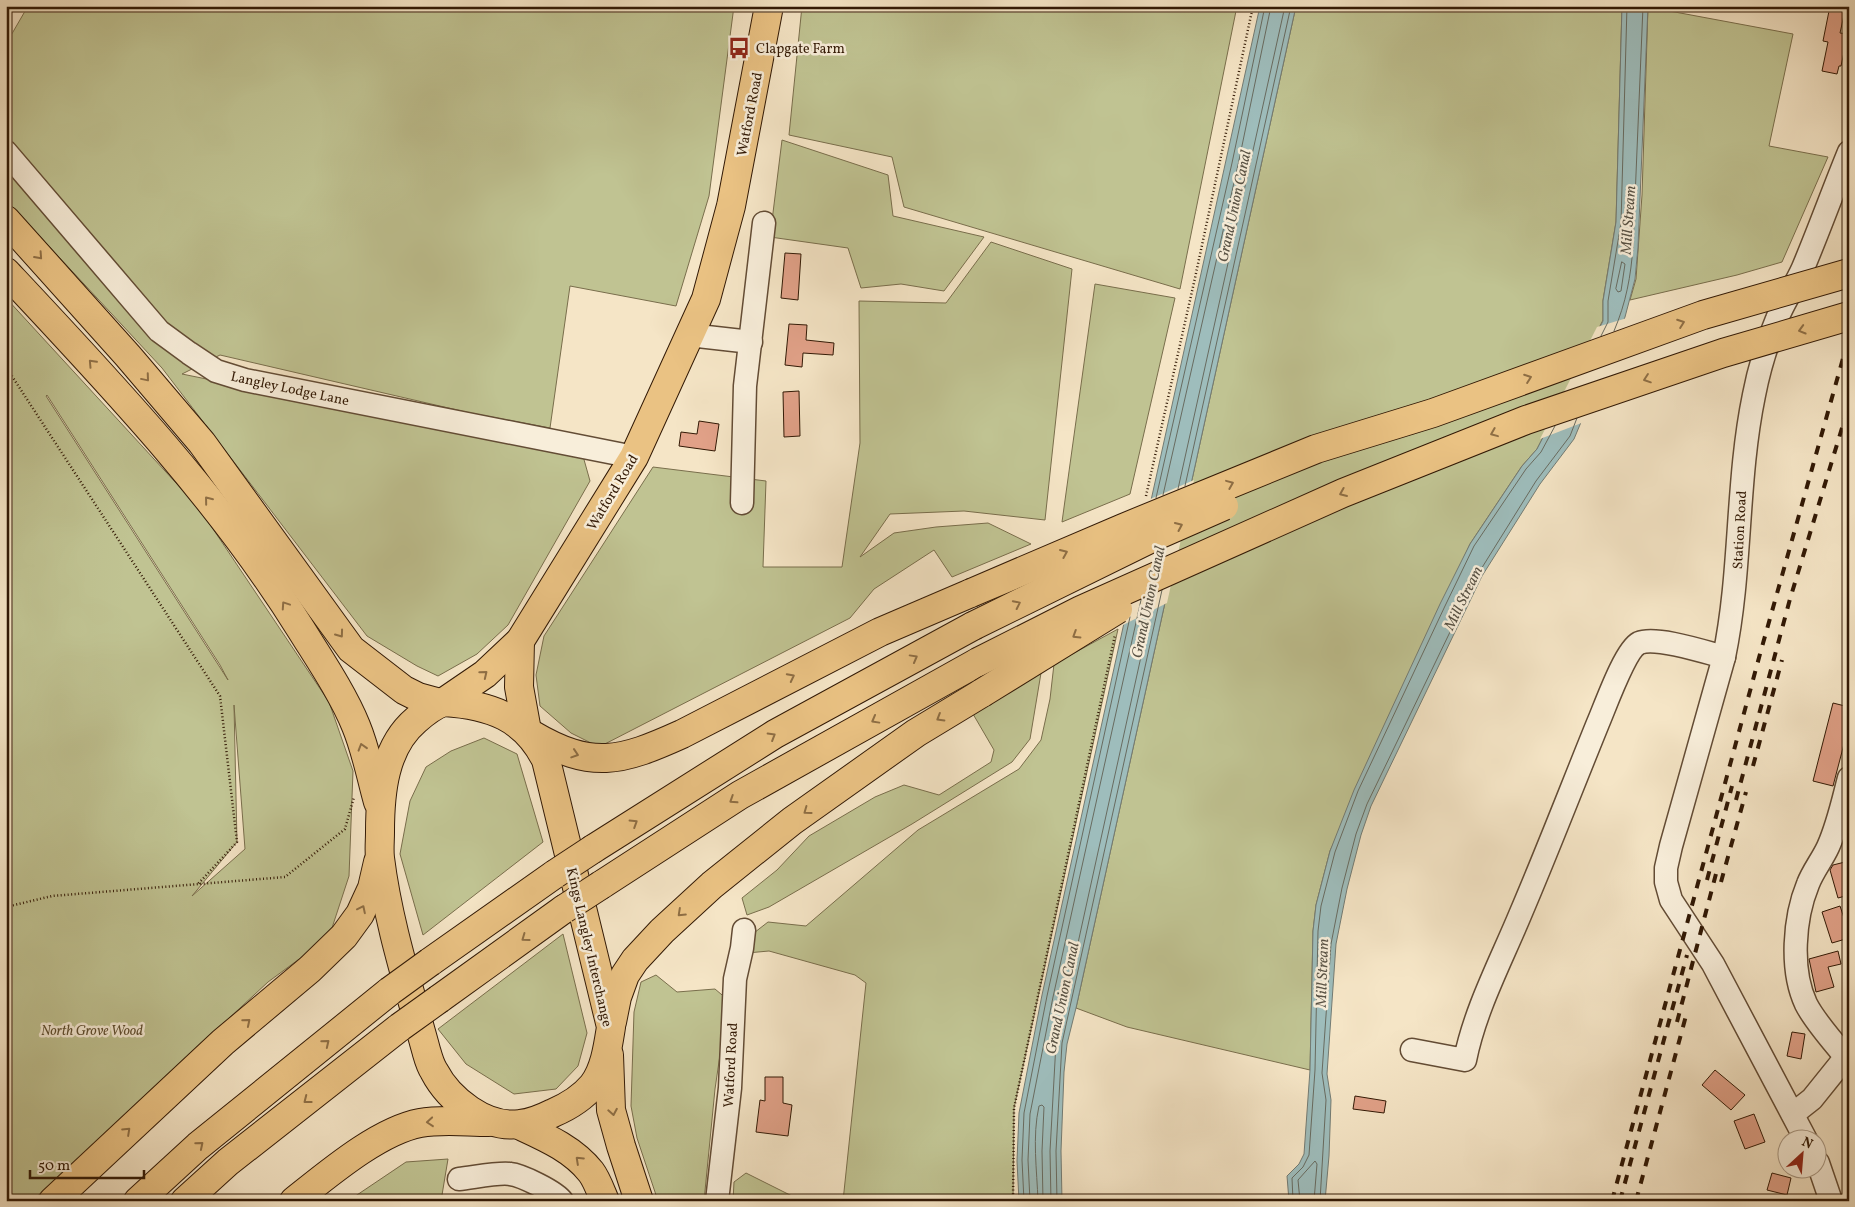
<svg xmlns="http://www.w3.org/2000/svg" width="1855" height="1207" font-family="Vollkorn,serif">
<rect width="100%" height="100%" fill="#f5e5c6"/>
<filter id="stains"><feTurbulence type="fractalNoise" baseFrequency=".004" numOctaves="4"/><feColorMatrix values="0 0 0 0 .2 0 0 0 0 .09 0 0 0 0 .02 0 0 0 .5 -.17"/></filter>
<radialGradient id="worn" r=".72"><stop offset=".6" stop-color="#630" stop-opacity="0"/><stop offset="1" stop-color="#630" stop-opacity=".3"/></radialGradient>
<g fill="#c0c392" stroke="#796e4c" fill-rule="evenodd">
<polygon points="28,6 734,6 709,196 676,306 570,286 550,428 470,413 220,355 182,374 583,456 590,481 508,625 477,654 438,676 417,666 367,636 162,368 6,200 6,44"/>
<polygon points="802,6 1237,6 1180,289 904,207 892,157 789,135"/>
<polygon points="1296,6 1622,6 1616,222 1603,300 1603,320 1537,449 1522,466 1470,544 1330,851 1316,905 1313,931 1310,1070 1127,1027 1076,1008"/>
<polygon points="1648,7 1793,34 1769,146 1828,157 1782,262 1737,275 1630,300 1636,279 1642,195"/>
<polygon points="782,140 888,175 893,216 984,237 944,291 901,284 861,288 848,248 770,237"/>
<polygon points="991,242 1072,269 1045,520 964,511 890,514 860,557 894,533 936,527 988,523 1031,544 952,577 934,550 874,589 850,618 599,747 571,733 540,706 536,675 544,636 653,467 766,481 763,567 842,567 860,443 859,301 946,303"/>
<polygon points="1095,284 1175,298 1130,494 1062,522"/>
<path d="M 6,298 L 199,508 L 329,702 L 353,771 L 349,876 L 329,937 L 268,982 L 32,1201 L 6,1201 ZM 47,395 L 220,665 L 228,680 L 46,396 ZM 234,705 L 245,849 L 192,896 L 237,842 Z"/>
<polygon points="1118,629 1014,1108 1013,1201 843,1201 866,983 855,975 769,951 747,953 750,936 768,922 806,926 918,830 1019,769 1041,740 1050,699 1054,664"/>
<polygon points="1041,673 1030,739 1012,762 912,824 769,907 747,915 742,898 777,870 809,836 875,797 904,785 939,795 991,762 994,750 973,714"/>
<polygon points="484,738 517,754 543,842 423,935 400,854 410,801 426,767 451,751"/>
<polygon points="563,934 587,1033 578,1066 556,1089 514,1094 466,1064 438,1029"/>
<polygon points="656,975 677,992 715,989 728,1000 715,1089 704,1201 658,1201 637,1138 631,1106 634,1012 641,982"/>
<polygon points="448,1159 441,1201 348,1201 406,1162"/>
<polygon points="746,1173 802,1201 733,1201 734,1182"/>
</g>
<g fill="#9ebdbc" stroke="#737b73">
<polygon points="1260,6 1296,6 1076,1008 1067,1044 1064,1072 1061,1151 1062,1201 1019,1201 1017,1161 1019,1113 1042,995"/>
<polygon points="1622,6 1648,6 1638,247 1635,279 1625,317 1574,439 1540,484 1482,576 1371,806 1361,835 1347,889 1336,944 1327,1074 1331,1100 1329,1156 1325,1201 1289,1201 1287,1176 1299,1164 1304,1154 1310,1070 1313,931 1316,905 1330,851 1354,790 1440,604 1470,544 1522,466 1537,449 1603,321 1603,301 1616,222"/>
</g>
<g fill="#f5e5c6">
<polygon points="1627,318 1584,422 1540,439 1597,327"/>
<polygon points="1194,480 1167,603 1121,626 1148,500"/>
</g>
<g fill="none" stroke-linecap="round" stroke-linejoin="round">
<g stroke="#686b60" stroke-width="1">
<polygon points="1622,262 1625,264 1621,291 1618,292 1616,289"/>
<path d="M 1614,331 C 1626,303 1631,276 1633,246 L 1643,6"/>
<polyline points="1601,336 1608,322 1608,301 1621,223 1627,6"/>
<polyline points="1185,486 1291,6"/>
<polyline points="1178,489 1285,6"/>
<polyline points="1163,495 1238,165 1271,6"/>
<polyline points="1156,498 1232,163 1265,6"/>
<polyline points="1024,1201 1022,1160 1024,1113 1047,996 1130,617"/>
<polyline points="1030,1201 1028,1160 1030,1114 1053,997 1141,600"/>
<path d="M 1038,1201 C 1037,1170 1032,1137 1039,1106 L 1042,1105 L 1044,1107 L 1042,1151 L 1043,1201"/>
<polyline points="1051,1201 1050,1151 1056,1043 1155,593"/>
<polyline points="1057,1201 1056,1151 1062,1043 1162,590"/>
<polyline points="1293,1201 1292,1178 1303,1167 1309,1155 1315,1070 1318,931 1321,906 1335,852 1358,791 1445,606 1474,546 1526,469 1541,452 1555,426"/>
<polyline points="1300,1201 1298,1180 1315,1161 1317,1164 1314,1201"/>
<polyline points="1320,1201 1326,1100 1322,1073 1331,944 1342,888 1356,834 1367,804 1478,574 1536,481 1570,436 1577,418"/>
</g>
</g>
<g fill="#e1a188" stroke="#321905">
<polygon points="1830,6 1846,6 1840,33 1848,34 1841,66 1839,66 1837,74 1822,71 1828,42 1823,41"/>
<polygon points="785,253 801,254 798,300 781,298"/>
<polygon points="789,324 807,325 806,340 834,343 833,355 803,353 802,367 785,365"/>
<polygon points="799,391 800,436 784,437 783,392"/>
<polygon points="699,421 719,424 715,451 679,446 681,432 697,434"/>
<polygon points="1833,703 1849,707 1849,725 1833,786 1813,781"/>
<polygon points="1845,862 1849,873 1849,895 1838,898 1830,870 1833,865"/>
<polygon points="1840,906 1849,933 1849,938 1832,943 1822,912"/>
<polygon points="1838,951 1841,964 1828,967 1834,987 1816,992 1809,959"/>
<polygon points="1792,1032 1805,1034 1801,1059 1787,1056"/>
<polygon points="1715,1070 1745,1095 1731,1110 1702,1085"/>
<polygon points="765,1077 783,1077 783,1103 792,1105 788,1136 756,1132 760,1100 765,1101"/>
<polygon points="1355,1096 1386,1101 1384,1113 1353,1109"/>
<polygon points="1754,1114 1765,1142 1745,1149 1734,1121"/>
<polygon points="1772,1173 1791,1178 1787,1195 1767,1190"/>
</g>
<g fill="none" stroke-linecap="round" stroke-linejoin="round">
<g stroke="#634c35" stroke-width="25">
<g id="minor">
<polyline points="6,152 159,331 189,353 216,371 245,380 634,457"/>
<polyline points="689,335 751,342"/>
<polyline points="742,503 745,386 764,223"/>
<path d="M 1412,1050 L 1465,1060 C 1475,1010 1500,963 1520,915 C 1547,852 1572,787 1598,723 C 1605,707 1625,650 1639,643 C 1656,636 1705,652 1724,657"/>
<path d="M 1845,1056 C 1833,1042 1814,1020 1806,1004 C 1790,970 1794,918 1808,884 C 1813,871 1822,860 1828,847 C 1838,825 1843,801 1849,778"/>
<polyline points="1793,1114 1812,1099 1849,1053"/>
<path d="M 1806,1140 L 1713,964 L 1671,900 L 1666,882 L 1666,868 L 1671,846 L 1724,657 C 1742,570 1736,482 1754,395 C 1759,369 1767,343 1777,319 C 1784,301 1795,286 1803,268 C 1819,230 1833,191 1849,152"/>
<polyline points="1818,1163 1831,1201"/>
<path d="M 459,1179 C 471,1178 499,1172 510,1174 C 521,1175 556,1192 562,1201"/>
<polyline points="717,1201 730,1088 735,979 742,948 744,930"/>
</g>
</g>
<g stroke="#321905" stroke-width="30">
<g id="major">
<polyline points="520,641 519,687 527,731"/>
<polyline points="444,702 485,674 520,641 634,457 706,299 731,206 769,6"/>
</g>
</g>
<g stroke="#321905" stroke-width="30">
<g id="highway">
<polyline points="6,220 128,356 202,443 351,649 404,690 418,697 440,703"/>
<path d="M 6,272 C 112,385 220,499 302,631 C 320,660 343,694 356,726 C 366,750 371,777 378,802"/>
<path d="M 444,702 C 490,705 525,717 546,760 L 611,1027 C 608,1046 605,1069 593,1085 C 583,1097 567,1107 553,1113 C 543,1118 532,1123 520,1124 C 486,1129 449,1100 434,1071 C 430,1065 428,1057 426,1050 C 409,987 388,923 380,858 C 379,850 380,841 380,832 C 380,793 384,747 416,720 C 424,713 434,705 444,702 Z"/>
<path d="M 531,734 C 592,770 620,762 682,734 L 880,632 L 971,593"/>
<polyline points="593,849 775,734 973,626"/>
<polyline points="601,885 740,795 978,662"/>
<polyline points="430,962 555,874"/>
<polyline points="439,999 564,909"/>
<polyline points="612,1022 617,997 625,975 635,960 662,931 712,885 792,821 916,733 982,693"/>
<polyline points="609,1055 611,1110 621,1146 639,1201"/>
<path d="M 519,1125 C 545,1137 573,1149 591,1172 C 597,1180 601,1192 605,1201"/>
<polyline points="53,1201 223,1042 310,969 344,936 360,914 372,888 378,862"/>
<polyline points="138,1201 198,1146 390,991"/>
<polyline points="185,1201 228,1162 400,1027"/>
<path d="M 294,1201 C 327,1175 378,1131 420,1123 C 442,1119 466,1122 489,1122"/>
</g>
</g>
<g stroke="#321905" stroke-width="2.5" stroke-dasharray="1 2.5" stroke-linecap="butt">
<polyline points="6,367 220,696 237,842 198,884"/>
<polyline points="1146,496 1195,278 1253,6"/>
<polyline points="6,907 52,896 285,877 345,829 354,797"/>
<polyline points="1013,1201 1014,1108 1115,635"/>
</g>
<use href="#minor" stroke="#f8eeda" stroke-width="22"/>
<use href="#major" stroke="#eac283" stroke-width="28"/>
<use href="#highway" stroke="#eac283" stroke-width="28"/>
<g stroke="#321905" stroke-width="4" stroke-dasharray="9 9" stroke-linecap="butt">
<polyline points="1753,766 1782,660"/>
<polyline points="1736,800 1790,599 1849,405"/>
<polyline points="1707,880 1732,786"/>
<polyline points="1721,882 1746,792"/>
<polyline points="1677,1022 1717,870"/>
<polyline points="1612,1201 1760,654 1849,337"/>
<polyline points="1620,1201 1687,955"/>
<polyline points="1636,1201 1687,1012"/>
</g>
<g stroke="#321905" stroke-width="30" stroke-linecap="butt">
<g id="highway-bridge">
<polyline points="971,593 1123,528 1316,449 1433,413 1703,315 1849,273"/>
<polyline points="973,626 1158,535 1224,506"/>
<polyline points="978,662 1081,610 1343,493 1526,420 1723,353 1849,316"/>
<polyline points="982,693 1118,609"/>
<polyline points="555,874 593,849"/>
<polyline points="564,909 601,885"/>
<polyline points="390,991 430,962"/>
<polyline points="400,1027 439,999"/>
</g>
</g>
<use href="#highway-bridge" stroke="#eac283" stroke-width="28"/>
</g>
<defs><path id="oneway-chevron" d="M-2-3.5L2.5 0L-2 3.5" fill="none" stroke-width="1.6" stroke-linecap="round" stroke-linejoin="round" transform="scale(1.25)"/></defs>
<g stroke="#8e6e44">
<use href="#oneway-chevron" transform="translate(39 256) rotate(48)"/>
<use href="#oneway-chevron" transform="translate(1681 323) rotate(-20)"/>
<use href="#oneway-chevron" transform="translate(1802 330) rotate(164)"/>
<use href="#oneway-chevron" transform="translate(92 363) rotate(-133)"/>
<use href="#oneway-chevron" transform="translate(146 378) rotate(50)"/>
<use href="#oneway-chevron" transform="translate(1528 378) rotate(-20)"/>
<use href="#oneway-chevron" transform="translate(1647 379) rotate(161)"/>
<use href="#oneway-chevron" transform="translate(1494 433) rotate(158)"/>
<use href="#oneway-chevron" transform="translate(1230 484) rotate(-22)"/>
<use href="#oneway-chevron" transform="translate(1343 493) rotate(157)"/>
<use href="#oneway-chevron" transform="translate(208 500) rotate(-129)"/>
<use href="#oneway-chevron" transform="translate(1179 526) rotate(-24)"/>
<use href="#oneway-chevron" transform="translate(1064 553) rotate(-23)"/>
<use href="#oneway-chevron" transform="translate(1017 604) rotate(-26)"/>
<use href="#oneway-chevron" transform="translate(285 605) rotate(-124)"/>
<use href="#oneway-chevron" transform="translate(340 634) rotate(54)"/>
<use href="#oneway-chevron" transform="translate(1076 635) rotate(148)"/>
<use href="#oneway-chevron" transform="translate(914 658) rotate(-29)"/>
<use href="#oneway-chevron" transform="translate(484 674) rotate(-39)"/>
<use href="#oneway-chevron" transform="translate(791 677) rotate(-27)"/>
<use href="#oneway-chevron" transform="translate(940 718) rotate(149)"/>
<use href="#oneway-chevron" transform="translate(875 720) rotate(151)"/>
<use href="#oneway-chevron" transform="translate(772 736) rotate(-31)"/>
<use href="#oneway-chevron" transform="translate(362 747) rotate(-107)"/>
<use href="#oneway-chevron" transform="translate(575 754) rotate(18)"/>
<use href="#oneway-chevron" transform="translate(733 800) rotate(147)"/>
<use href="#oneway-chevron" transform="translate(807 811) rotate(144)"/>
<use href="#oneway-chevron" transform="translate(634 823) rotate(-32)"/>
<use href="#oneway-chevron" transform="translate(362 909) rotate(-64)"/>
<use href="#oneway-chevron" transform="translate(681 913) rotate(137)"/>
<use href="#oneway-chevron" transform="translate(525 938) rotate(144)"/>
<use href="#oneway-chevron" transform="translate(247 1022) rotate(-40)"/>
<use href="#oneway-chevron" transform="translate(326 1043) rotate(-39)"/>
<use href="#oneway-chevron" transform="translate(307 1100) rotate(142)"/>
<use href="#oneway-chevron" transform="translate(613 1112) rotate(80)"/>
<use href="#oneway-chevron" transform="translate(430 1122) rotate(175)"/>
<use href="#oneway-chevron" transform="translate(127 1131) rotate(-43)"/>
<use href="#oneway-chevron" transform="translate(200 1145) rotate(-40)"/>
<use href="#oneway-chevron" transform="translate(579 1160) rotate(-137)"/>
</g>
<defs>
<g id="bus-bare" transform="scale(1.725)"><path d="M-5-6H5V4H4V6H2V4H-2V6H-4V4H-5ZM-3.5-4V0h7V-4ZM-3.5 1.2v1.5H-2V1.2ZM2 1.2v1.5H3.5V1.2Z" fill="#8f2418" stroke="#f8eeda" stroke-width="2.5" paint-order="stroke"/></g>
</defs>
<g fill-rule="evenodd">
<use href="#bus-bare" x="739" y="48"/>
</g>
<g text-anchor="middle" stroke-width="5" stroke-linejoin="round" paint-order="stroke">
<g font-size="14" fill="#321905" stroke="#f8eeda" text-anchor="start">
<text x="756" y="53">Clapgate Farm</text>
</g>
<g font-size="14" fill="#321905" stroke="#f8eeda">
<text transform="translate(749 114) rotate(-79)" y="5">Watford Road</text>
<text transform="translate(290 388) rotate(12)" y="5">Langley Lodge Lane</text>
<text transform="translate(612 492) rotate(-59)" y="5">Watford Road</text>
<text transform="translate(1739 530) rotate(-87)" y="5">Station Road</text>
<text transform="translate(590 947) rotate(77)" y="5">Kings Langley Interchange</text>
<text transform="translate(730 1065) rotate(-87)" y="5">Watford Road</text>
</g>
<g font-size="14" font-style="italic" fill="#5d4c2f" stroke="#f8eeda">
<text x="92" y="1035">North Grove Wood</text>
</g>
<g font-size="15" font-style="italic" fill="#585245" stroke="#f8eeda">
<text transform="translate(1234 206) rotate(-78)" y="5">Grand Union Canal</text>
<text transform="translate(1628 220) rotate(-86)" y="5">Mill Stream</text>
<text transform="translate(1463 598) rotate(-64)" y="5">Mill Stream</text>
<text transform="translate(1148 602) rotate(-78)" y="5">Grand Union Canal</text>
<text transform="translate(1322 973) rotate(-88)" y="5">Mill Stream</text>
<text transform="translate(1062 998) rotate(-78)" y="5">Grand Union Canal</text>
</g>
</g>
<rect width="1855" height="1207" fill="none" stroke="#f5e5c6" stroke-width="25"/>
<rect x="8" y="8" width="1840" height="1192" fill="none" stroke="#321905" stroke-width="2.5"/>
<rect x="12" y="12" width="1830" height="1182" fill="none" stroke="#321905"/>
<g transform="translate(1802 1154) rotate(26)"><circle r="24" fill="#f8eeda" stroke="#a99985"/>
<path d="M0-4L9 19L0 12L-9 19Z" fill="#8f2418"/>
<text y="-8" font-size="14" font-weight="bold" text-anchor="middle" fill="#321905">N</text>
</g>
<path d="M30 1170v8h114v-8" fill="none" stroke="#321905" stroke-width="2.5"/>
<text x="38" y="1170" font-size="15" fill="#321905" stroke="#f8eeda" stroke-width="4" paint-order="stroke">50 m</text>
<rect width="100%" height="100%" filter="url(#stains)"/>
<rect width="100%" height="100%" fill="url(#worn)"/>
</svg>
